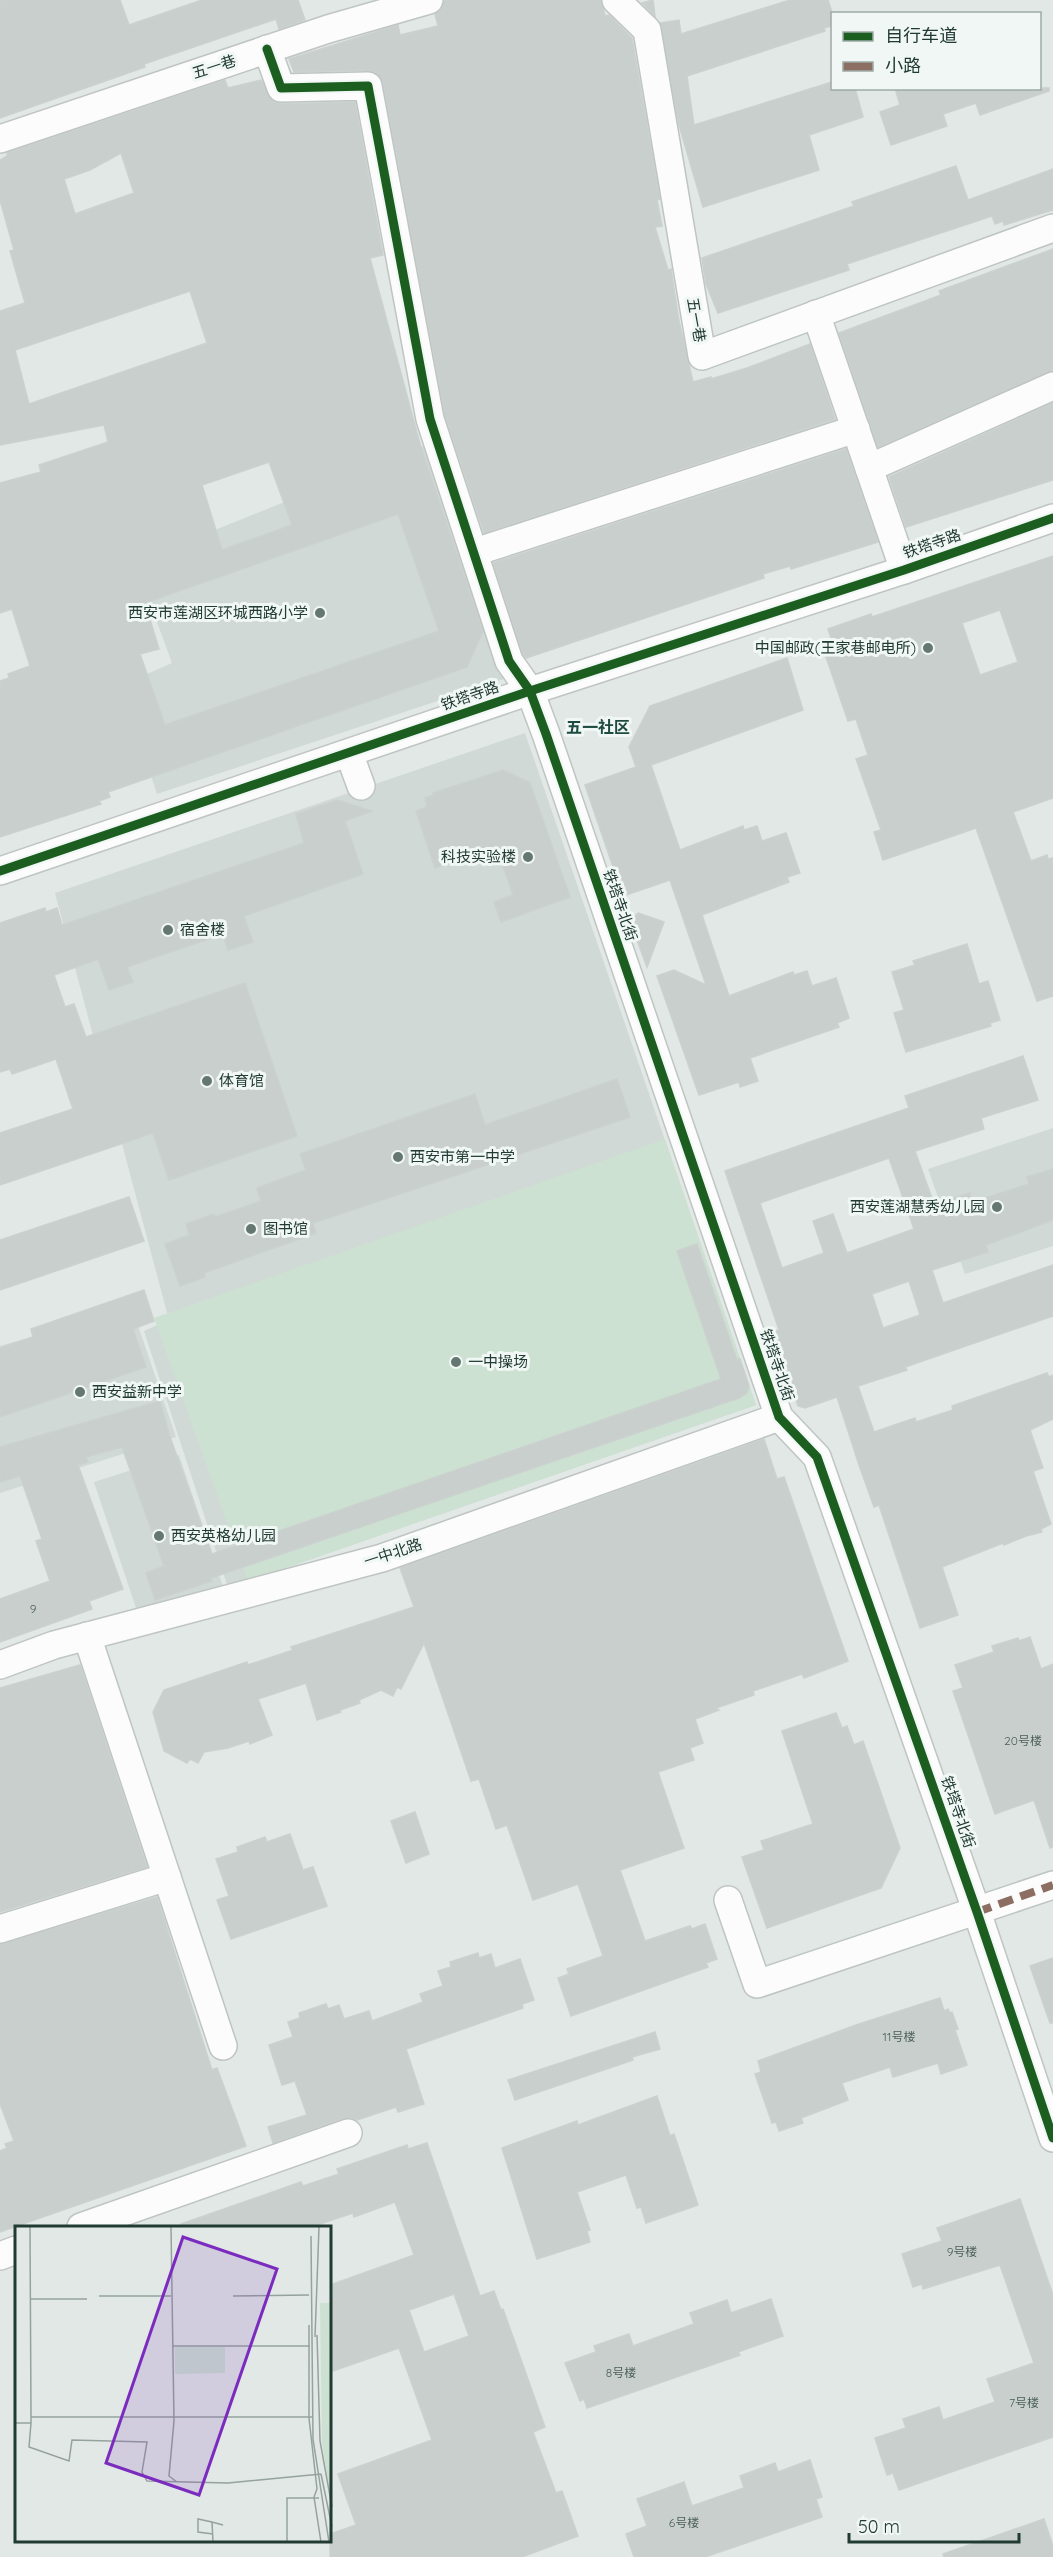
<svg xmlns="http://www.w3.org/2000/svg" width="1053" height="2557" font-family="Quicksand,'Noto Sans SC',sans-serif">
<rect width="100%" height="100%" fill="#e2e8e5"/>
<g fill="#d0d9d5">
<polygon points="432,443 507,678 157,794 122,685 172,663 135,562"/>
<polygon points="525,733 756,1405 228,1588 144,1331 169,1320 55,893"/>
<polygon points="1053,1128 1053,1246 965,1274 928,1169"/>
<polygon points="132,1308 176,1437 0,1493 0,1346"/>
<polygon points="179,1455 224,1590 139,1617 94,1482"/>
</g>
<polygon fill="#cce1d2" points="665,1139 756,1405 248,1581 154,1318"/>
<g fill="#c9cfcd" stroke="#cbd1ce" stroke-width="1.5" fill-rule="evenodd">
<polygon points="0,0 120,0 129,25 202,0 298,0 305,20 279,29 276,19 144,64 145,67 0,118"/>
<polygon points="444,0 601,0 605,16 609,15 632,38 660,199 657,200 662,226 655,227 668,270 671,269 679,321 693,382 711,377 711,379 747,368 810,344 835,419 484,533 445,415 383,83 375,72 368,70 294,72 289,59 398,25 400,35 438,26 435,14 441,10"/>
<polygon points="653,0 655,16 642,3"/>
<polygon points="790,0 828,0 832,12 832,26 824,28 825,31 687,76 694,125 832,82 832,88 855,88 863,117 809,135 819,170 703,207 679,125 660,23 679,20 681,34"/>
<path d="M 225,80 L 228,88 L 261,80 L 272,100 L 281,104 L 355,102 L 383,255 L 370,258 L 420,444 L 483,631 L 467,667 L 108,792 L 110,797 L 99,801 L 101,804 L 0,837 L 0,681 L 9,678 L 8,674 L 30,666 L 12,609 L 0,613 L 0,483 L 41,472 L 39,465 L 108,442 L 104,425 L 0,445 L 0,311 L 25,303 L 10,251 L 14,250 L 0,200 L 0,160 L 7,156 L 7,153 ZM 121,153 L 134,193 L 75,214 L 64,179 L 90,170 ZM 190,291 L 207,343 L 29,404 L 15,350 ZM 269,462 L 292,525 L 222,550 L 202,485 ZM 398,514 L 439,631 L 165,725 L 140,654 L 159,649 L 145,603 Z"/>
<polygon points="895,88 1049,88 1049,91 980,115 976,103 943,114 947,126 891,145 880,112 900,105"/>
<polygon points="956,166 968,200 1053,169 1053,210 1004,225 1003,221 995,224 992,216 847,264 849,270 718,313 706,284 702,258 854,206 852,202"/>
<polygon points="1053,249 1053,371 878,447 839,333 941,295 939,291"/>
<polygon points="1053,403 1053,480 906,527 889,477"/>
<polygon points="846,449 878,542 791,569 790,566 763,574 764,578 526,658 523,654 493,563"/>
<path d="M 1053,556 L 1053,798 L 1013,812 L 1031,861 L 1047,855 L 1048,859 L 1053,858 L 1053,996 L 1037,1001 L 976,828 L 883,860 L 874,832 L 881,830 L 856,759 L 868,755 L 856,719 L 848,721 L 826,657 L 836,654 L 828,629 L 871,614 L 872,617 ZM 1000,610 L 1018,662 L 980,675 L 962,623 Z"/>
<polygon points="787,658 803,710 651,765 680,850 743,826 744,830 757,826 762,841 786,833 800,873 787,877 789,882 702,915 729,996 793,972 794,975 807,971 812,986 836,978 849,1018 837,1023 839,1027 750,1058 758,1081 740,1087 739,1082 699,1095 657,976 674,970 706,985 670,880 623,896 585,785 636,767 629,747 650,706"/>
<polygon points="503,770 530,783 570,897 501,922 494,902 513,895 496,846 435,868 416,811 427,807 425,798 434,795 433,793"/>
<polygon points="337,800 372,811 345,821 363,874 244,916 253,942 228,950 223,934 127,967 133,982 109,990 98,959 54,975 65,1007 74,1004 86,1037 245,983 297,1136 169,1180 153,1133 0,1185 0,1133 73,1109 56,1059 12,1074 10,1069 0,1072 0,923 45,908 46,912 57,908 62,925 304,843 296,814"/>
<polygon points="638,913 664,922 647,967 630,921"/>
<polygon points="967,944 979,984 988,981 1000,1020 990,1023 991,1026 906,1052 894,1013 904,1010 892,972 915,965 913,961"/>
<path d="M 1023,1056 L 1038,1100 L 981,1118 L 984,1129 L 915,1151 L 934,1204 L 970,1193 L 972,1202 L 1029,1184 L 1027,1177 L 1053,1169 L 1053,1220 L 986,1245 L 988,1252 L 932,1270 L 943,1303 L 1053,1265 L 1053,1316 L 905,1367 L 907,1370 L 858,1386 L 874,1432 L 915,1418 L 916,1422 L 953,1410 L 952,1406 L 1047,1373 L 1049,1377 L 1053,1375 L 1053,1419 L 1030,1430 L 1043,1468 L 1033,1471 L 1051,1524 L 1041,1529 L 1042,1532 L 1026,1536 L 1004,1545 L 1003,1543 L 942,1567 L 958,1615 L 920,1628 L 879,1505 L 874,1507 L 859,1465 L 837,1397 L 805,1408 L 798,1406 L 772,1332 L 779,1330 L 725,1171 L 909,1108 L 905,1096 ZM 889,1158 L 914,1229 L 847,1253 L 833,1214 L 813,1221 L 824,1253 L 782,1268 L 760,1203 ZM 909,1281 L 920,1315 L 883,1328 L 872,1294 Z"/>
<polygon points="617,1079 630,1117 313,1223 316,1233 204,1273 205,1277 180,1286 165,1244 189,1235 186,1224 214,1214 215,1217 261,1201 257,1188 306,1170 300,1154 475,1094 485,1125"/>
<polygon points="129,1197 144,1241 0,1290 0,1240"/>
<polygon points="697,1244 737,1360 740,1359 749,1386 747,1393 739,1398 211,1578 212,1581 155,1600 146,1573 164,1566 122,1447 86,1457 88,1462 78,1465 123,1589 89,1601 92,1609 0,1642 0,1599 50,1581 36,1541 42,1539 20,1476 0,1482 0,1447 160,1401 169,1434 212,1554 721,1379 677,1251"/>
<polygon points="144,1290 154,1321 133,1329 146,1367 0,1417 0,1348 33,1337 31,1329"/>
<polygon points="764,1439 777,1479 784,1477 848,1661 804,1678 802,1674 753,1691 754,1695 716,1708 719,1710 695,1719 703,1743 690,1748 694,1760 658,1772 684,1848 620,1870 645,1941 690,1926 692,1929 705,1924 717,1959 706,1963 708,1967 571,2016 558,1978 569,1974 567,1969 603,1956 578,1884 533,1900 507,1825 496,1829 479,1779 471,1781 424,1643 401,1689 397,1687 393,1696 381,1690 359,1700 360,1703 340,1710 341,1712 317,1720 306,1683 258,1699 272,1735 250,1744 249,1741 228,1748 204,1752 198,1763 190,1759 187,1763 164,1751 153,1712 164,1690 247,1662 248,1665 293,1650 291,1647 414,1607 400,1568"/>
<polygon points="1030,1637 1041,1669 1053,1664 1053,1847 1050,1848 1034,1800 995,1814 953,1691 963,1688 955,1665 994,1652 992,1646 1018,1638 1019,1641"/>
<polygon points="80,1665 147,1867 0,1912 0,1688"/>
<polygon points="836,1713 842,1728 847,1726 854,1745 863,1741 900,1848 881,1888 767,1928 742,1857 764,1850 761,1841 813,1824 782,1731"/>
<polygon points="415,1812 429,1854 406,1863 391,1821"/>
<polygon points="290,1834 303,1870 313,1867 327,1906 231,1939 217,1900 229,1896 216,1859 238,1852 237,1847 265,1837 267,1842"/>
<polygon points="157,1897 212,2070 217,2068 246,2146 0,2232 0,2151 7,2148 5,2144 14,2141 0,2104 0,1944"/>
<polygon points="478,1953 479,1958 491,1954 495,1968 520,1959 534,2000 522,2004 523,2008 406,2049 424,2104 398,2112 396,2107 357,2120 343,2118 273,2143 268,2127 307,2115 295,2081 282,2085 269,2045 293,2037 288,2022 300,2018 299,2013 326,2004 328,2009 339,2005 344,2019 369,2011 372,2021 423,2002 420,1994 443,1986 438,1971 451,1967 450,1962"/>
<polygon points="1053,1958 1053,2023 1050,2023 1030,1966"/>
<polygon points="940,1998 944,2011 948,2009 950,2013 952,2012 958,2029 955,2030 967,2065 941,2074 938,2063 893,2077 890,2067 842,2083 848,2100 801,2118 803,2123 779,2131 776,2122 772,2123 755,2074 761,2072 758,2061 856,2025"/>
<polygon points="655,2032 660,2049 632,2057 633,2060 515,2100 508,2080"/>
<polygon points="657,2096 670,2136 674,2134 698,2205 646,2223 641,2207 637,2208 626,2175 577,2192 590,2230 587,2231 590,2242 537,2259 502,2148 577,2121 578,2125"/>
<path d="M 427,2143 L 480,2296 L 494,2291 L 501,2310 L 503,2309 L 545,2427 L 533,2432 L 556,2493 L 562,2491 L 578,2536 L 522,2557 L 330,2557 L 330,2534 L 356,2525 L 338,2474 L 432,2440 L 399,2348 L 330,2372 L 330,2285 L 414,2255 L 395,2202 L 354,2217 L 353,2213 L 311,2227 L 182,2227 L 181,2224 L 301,2182 L 303,2186 L 339,2174 L 337,2169 L 407,2145 L 408,2149 ZM 454,2294 L 469,2336 L 424,2352 L 409,2310 Z"/>
<polygon points="1020,2199 1053,2295 1053,2437 899,2490 893,2473 887,2475 875,2438 906,2428 903,2419 939,2407 943,2420 995,2402 987,2379 1034,2363 1000,2265 923,2289 922,2284 913,2287 902,2254 942,2241 937,2228"/>
<polygon points="771,2299 783,2336 738,2352 740,2355 587,2408 584,2399 580,2401 565,2363 596,2352 594,2346 629,2334 633,2346 694,2324 690,2313 727,2300 731,2313"/>
<polygon points="810,2460 822,2497 816,2499 822,2517 705,2557 634,2557 626,2534 647,2526 637,2499 684,2482 692,2506 744,2488 740,2476 775,2463 778,2472"/>
<polygon points="1044,2519 1053,2546 1053,2557 944,2557 943,2554"/>
</g>
<g fill="none" stroke-linecap="round" stroke-linejoin="round">
<g stroke="#bfc5c2" stroke-width="30">
<g id="minor">
<polyline points="616,0 647,30 702,356 1053,228"/>
<polyline points="267,49 281,88 368,86 430,419 509,661 530,691 546,734 779,1417 817,1457 977,1912 1053,2138"/>
<polyline points="0,139 328,29 429,0"/>
<polyline points="816,314 904,570"/>
<polyline points="869,468 1053,386"/>
<polyline points="475,552 856,429"/>
<polyline points="349,753 361,786"/>
<polyline points="0,871 530,691 904,570 1053,518"/>
<polyline points="87,1636 223,2046"/>
<polyline points="0,1665 54,1645 382,1558 779,1417"/>
<polyline points="728,1900 757,1984 1053,1885"/>
<polyline points="0,1929 167,1877"/>
<polyline points="81,2227 348,2133"/>
<polyline points="0,2256 16,2250"/>
</g>
</g>
<use href="#minor" stroke="#fbfcfb" stroke-width="27"/>
<polyline stroke="#8d6e63" stroke-width="8" stroke-dasharray="15 8" stroke-linecap="butt" points="977,1912 1053,1885"/>
<g stroke="#f0f7f4" stroke-width="13">
<g id="cycleway">
<polyline points="267,49 281,88 368,86 430,419 509,661 530,691 546,734 779,1417 817,1457 977,1912 1053,2138"/>
<polyline points="0,871 530,691 904,570 1053,518"/>
</g>
</g>
<use href="#cycleway" stroke="#1b5e20" stroke-width="9"/>
</g>
<g fill="#657771" stroke="#f0f7f4" stroke-width="2">
<circle cx="320" cy="613" r="6"/>
<circle cx="928" cy="648" r="6"/>
<circle cx="528" cy="857" r="6"/>
<circle cx="168" cy="930" r="6"/>
<circle cx="207" cy="1081" r="6"/>
<circle cx="398" cy="1157" r="6"/>
<circle cx="997" cy="1207" r="6"/>
<circle cx="251" cy="1229" r="6"/>
<circle cx="456" cy="1362" r="6"/>
<circle cx="80" cy="1392" r="6"/>
<circle cx="159" cy="1536" r="6"/>
</g>
<g text-anchor="middle" stroke-width="6" stroke-linejoin="round" paint-order="stroke">
<g font-size="12" fill="#4c605a">
<text x="33" y="1613">9</text>
<text x="1023" y="1745">20号楼</text>
<text x="899" y="2041">11号楼</text>
<text x="962" y="2256">9号楼</text>
<text x="621" y="2377">8号楼</text>
<text x="1024" y="2407">7号楼</text>
<text x="684" y="2527">6号楼</text>
</g>
<g font-size="15" fill="#213a33" stroke="#f0f7f4">
<text transform="translate(214 67) rotate(-18)" y="5">五一巷</text>
<text transform="translate(696 320) rotate(80)" y="5">五一巷</text>
<text transform="translate(932 544) rotate(-19)" y="5">铁塔寺路</text>
<text transform="translate(470 696) rotate(-19)" y="5">铁塔寺路</text>
<text transform="translate(620 905) rotate(71)" y="5">铁塔寺北街</text>
<text transform="translate(777 1365) rotate(71)" y="5">铁塔寺北街</text>
<text transform="translate(393 1553) rotate(-18)" y="5">一中北路</text>
<text transform="translate(958 1812) rotate(71)" y="5">铁塔寺北街</text>
</g>
<g font-size="15" fill="#213a33" stroke="#f0f7f4" text-anchor="start">
<text x="308" y="618" text-anchor="end">西安市莲湖区环城西路小学</text>
<text x="916" y="653" text-anchor="end">中国邮政(王家巷邮电所)</text>
<text x="516" y="862" text-anchor="end">科技实验楼</text>
<text x="180" y="935">宿舍楼</text>
<text x="219" y="1086">体育馆</text>
<text x="410" y="1162">西安市第一中学</text>
<text x="985" y="1212" text-anchor="end">西安莲湖慧秀幼儿园</text>
<text x="263" y="1234">图书馆</text>
<text x="468" y="1367">一中操场</text>
<text x="92" y="1397">西安益新中学</text>
<text x="171" y="1541">西安英格幼儿园</text>
</g>
<g font-size="16" font-weight="bold" fill="#1e4b40" stroke="#f0f7f4">
<text x="598" y="733">五一社区</text>
</g>
</g>
<g transform="translate(15 2226)">
<rect width="316" height="316" fill="#e2e8e5"/>
<path d="M 305,77 L 316,77 L 316,273 L 307,217 ZM 160,121 L 210,121 L 210,147 L 160,148 Z" fill="#cce1d2"/>
<path fill="none" stroke="#95a29e" stroke-width="1.5" d="M 156,1 L 159,195 L 154,250 L 162,256M 296,10 L 298,213 L 314,316M 84,70 L 156,70M 218,70 L 294,69M 15,73 L 72,73M 294,99 L 294,192 L 302,263 L 299,271M 302,109 L 305,215 L 317,281M 300,111 L 304,1M 158,120 L 295,120M 16,191 L 297,191M 0,197 L 16,197 L 16,191 L 15,1M 16,197 L 14,221 L 54,235 L 57,214 L 132,216 L 127,246 L 132,255 L 213,257 L 306,248M 306,248 L 317,301M 299,271 L 306,316M 197,296 L 183,293 L 183,306 L 198,308M 198,316 L 197,296 L 208,299M 272,316 L 272,272 L 304,272"/>
<path fill="#7b2cbf" fill-opacity="0.15" stroke="#7b2cbf" stroke-width="3" d="M 168,11 L 262,43 L 184,269 L 91,237 Z"/>
<rect width="316" height="316" fill="none" stroke="#213a33" stroke-width="3"/>
</g>
<rect x="831" y="12" width="210" height="78" fill="#f0f7f4" stroke="#9daba7" stroke-width="1.5"/>
<rect x="843" y="32" width="30" height="9" fill="#1b5e20" stroke="#9daba7" stroke-width="1.5"/>
<text x="885" y="42" font-size="18" fill="#213a33">自行车道</text>
<rect x="843" y="62" width="30" height="9" fill="#8d6e63" stroke="#9daba7" stroke-width="1.5"/>
<text x="885" y="72" font-size="18" fill="#213a33">小路</text>
<path d="M849 2533v9h170v-9" fill="none" stroke="#213a33" stroke-width="3"/>
<text x="858" y="2533" font-size="18" fill="#213a33" stroke="#f0f7f4" stroke-width="4.5" paint-order="stroke">50 m</text>
</svg>
